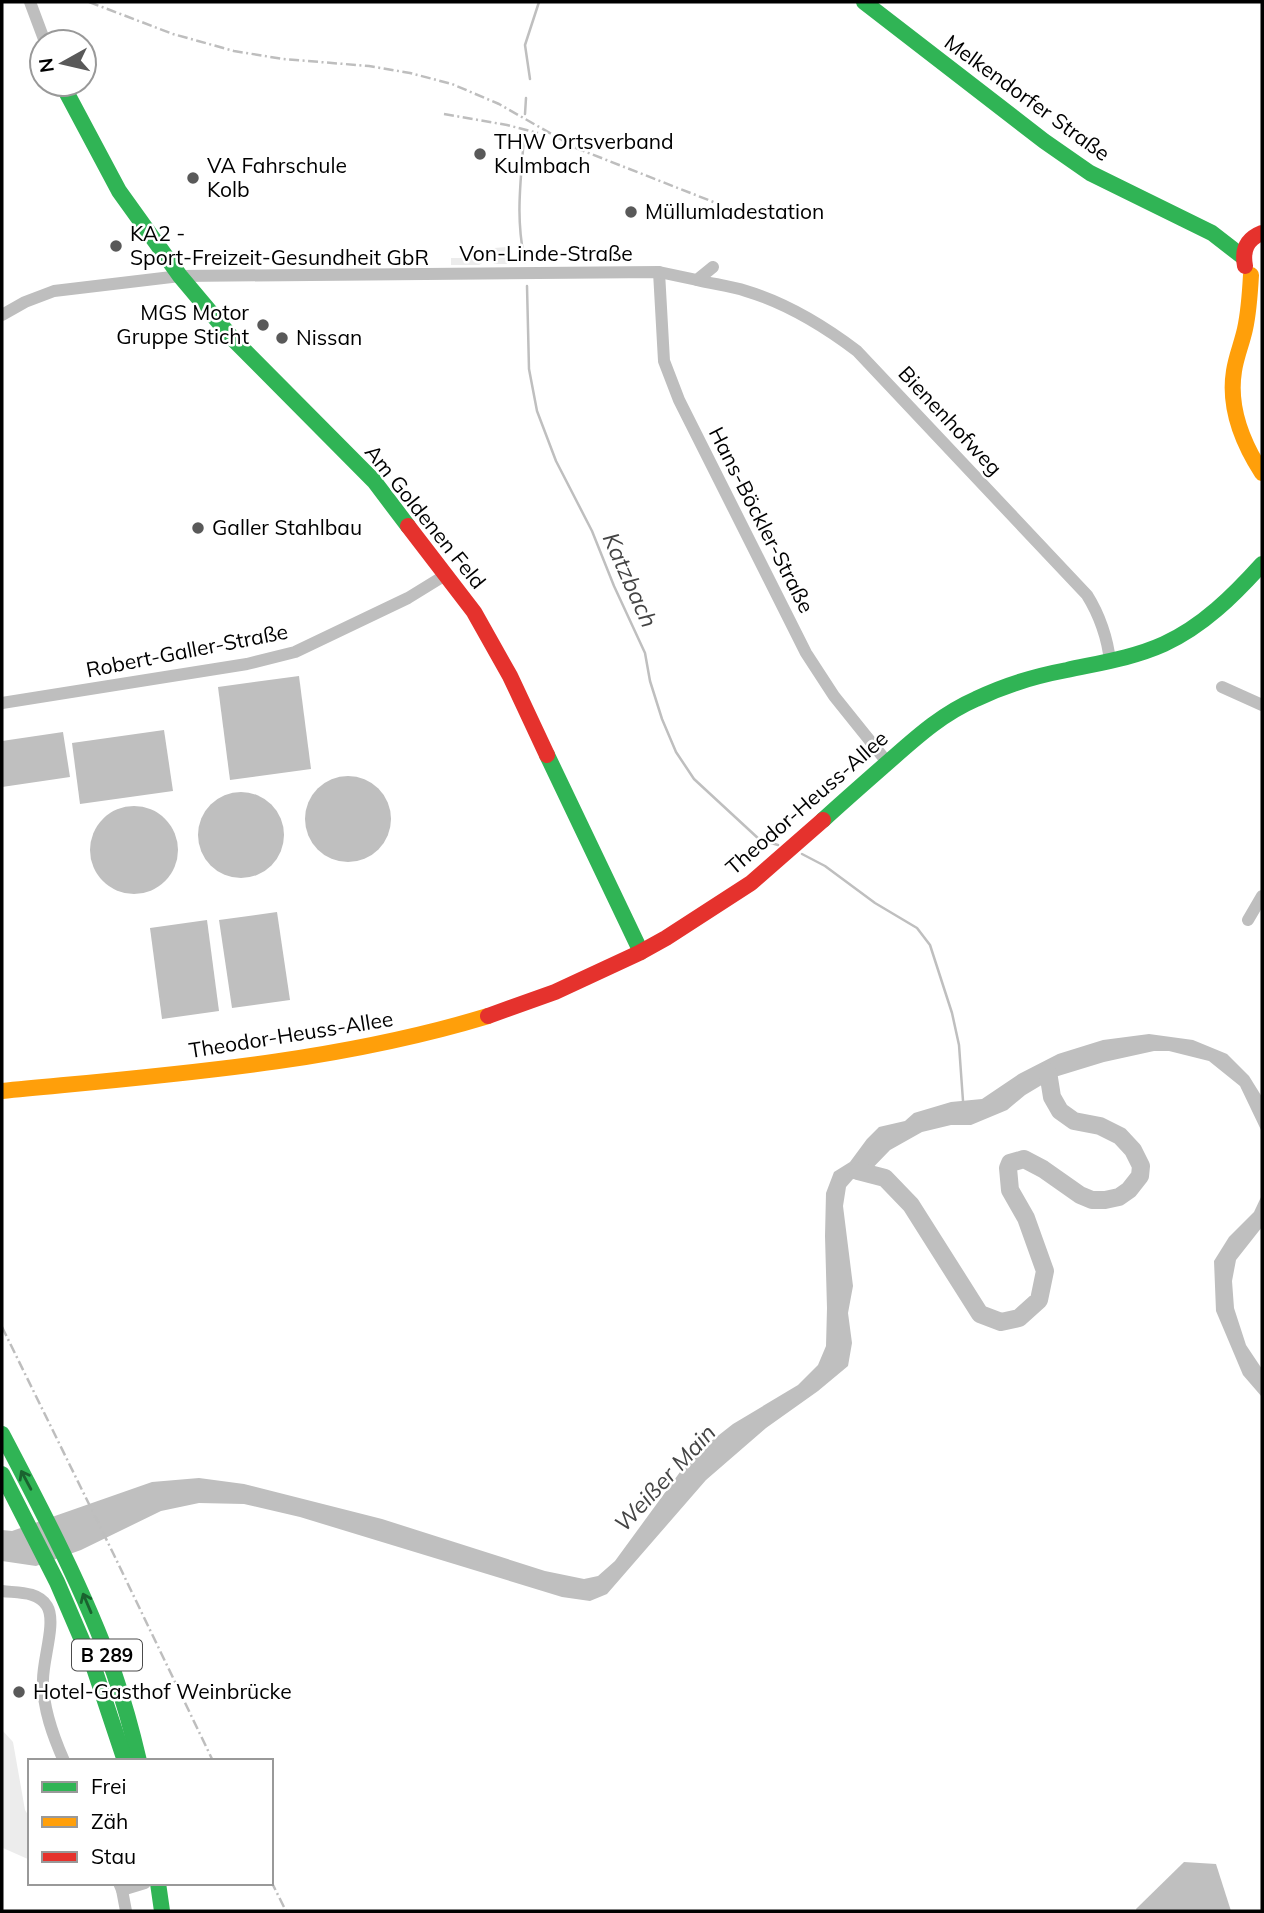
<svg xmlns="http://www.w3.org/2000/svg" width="1264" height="1913" font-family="Mulish,sans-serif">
<rect width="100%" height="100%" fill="#fff"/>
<g fill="#ececec">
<polygon points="507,247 507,264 494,264 493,260 491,260 491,251 494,248"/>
<polygon points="451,258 482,258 482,263 479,265 451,265"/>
<polygon points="2,1730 13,1742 25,1810 30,1818 30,1860 3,1848 2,1845"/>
</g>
<g fill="#bfbfbf">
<polygon points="299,676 311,769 230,780 218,687"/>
<polygon points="164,730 173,791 80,804 72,743"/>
<polygon points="63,732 70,777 2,787 2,741"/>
<circle cx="348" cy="819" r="43"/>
<circle cx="241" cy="835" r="43"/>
<circle cx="134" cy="850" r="44"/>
<polygon points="277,912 290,1000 232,1008 219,920"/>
<polygon points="207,920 219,1011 162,1019 150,928"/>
<polygon points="1149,1034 1193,1040 1227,1054 1249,1076 1262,1097 1262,1132 1240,1086 1209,1061 1169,1051 1154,1051 1104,1062 1055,1077 1025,1095 1007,1110 971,1125 951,1125 922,1132 890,1150 861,1180 853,1179 846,1187 843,1206 853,1286 848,1313 852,1343 848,1366 818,1391 766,1428 706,1480 607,1594 590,1601 562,1597 300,1517 244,1504 199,1503 161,1511 81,1550 36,1566 2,1561 2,1530 12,1531 152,1482 199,1478 244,1484 382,1519 545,1571 584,1579 598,1576 615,1561 691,1457 733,1424 798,1385 818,1365 826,1346 827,1308 825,1236 826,1193 834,1172 850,1162 867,1139 879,1127 905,1121 914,1113 951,1102 982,1099 1019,1074 1058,1054 1103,1040"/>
<polygon points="1262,1195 1262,1227 1236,1260 1232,1281 1234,1308 1246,1345 1262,1369 1262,1397 1243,1375 1216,1311 1214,1261 1229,1237 1254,1212"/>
<polygon points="1184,1862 1216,1864 1231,1911 1137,1911 1136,1909"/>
</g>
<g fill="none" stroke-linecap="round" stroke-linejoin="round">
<g stroke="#bfbfbf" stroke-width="2.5">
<polyline points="530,79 525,45 539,2"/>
<polyline points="525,114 526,98"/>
<path d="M 524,136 C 521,182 515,216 525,262"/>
<polyline points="527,286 529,369 537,411 556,461 592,531 614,586 645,653 650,681 662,719 676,752 694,779 760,840 778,845"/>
<polyline points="802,854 825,866 875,903 917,928 930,945 952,1013 959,1045 963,1101"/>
</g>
<polyline stroke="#bfbfbf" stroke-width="18" points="858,1171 885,1178 911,1205 980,1314 1001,1322 1019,1318 1039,1300 1045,1271 1026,1218 1010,1190 1008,1168 1010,1163 1024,1159 1043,1169 1080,1195 1092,1200 1105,1200 1119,1197 1129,1190 1140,1176 1141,1166 1133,1150 1120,1136 1100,1126 1074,1121 1060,1111 1052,1097 1048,1072"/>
<g stroke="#bebebe" stroke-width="12">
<polyline points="30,2 45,42"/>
<polyline points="659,272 664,361 679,400 806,653 834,696 887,762"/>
<path d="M 697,280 C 713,284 730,286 746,291 C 786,303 824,326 857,351 L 1087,595 C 1099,614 1108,639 1110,662"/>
<polyline points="2,315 25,302 54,291 180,276 659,272 697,280 713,267"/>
<polyline points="1222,687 1262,705"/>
<polyline points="2,703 247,664 295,652 408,598 447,574"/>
<polyline points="1248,920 1262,896"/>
<path d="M 2,1591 C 17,1593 38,1591 47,1606 C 57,1622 42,1661 43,1682 C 43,1709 53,1736 64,1761"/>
<polyline points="119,1883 122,1890 126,1911"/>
<polyline points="122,1890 145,1883"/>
</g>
<g stroke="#30b455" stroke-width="16">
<polyline points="864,2 1044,141 1090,173 1212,233 1243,257"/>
<polyline points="62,84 119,191 180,276 233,339 374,481 408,526"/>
<polyline points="547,755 641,952"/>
<path d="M 823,820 C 846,799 870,778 894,757 C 920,734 944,713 976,699 C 1005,685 1035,676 1067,670 C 1099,663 1133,658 1164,644 C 1203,626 1233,596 1262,564"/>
<path d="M 2,1434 C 43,1512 84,1590 114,1673 C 124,1702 132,1731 139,1761"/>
<polyline points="2,1474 57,1582 94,1668 125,1761"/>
<polyline points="158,1883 162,1911"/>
</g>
<g stroke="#ff9f0a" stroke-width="16">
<path d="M 1251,275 C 1250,293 1249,311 1245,329 C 1242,343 1236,357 1234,371 C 1228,408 1242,442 1262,473"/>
<path d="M 2,1091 C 165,1075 330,1064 488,1016"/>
</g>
<g stroke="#e5322d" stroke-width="16">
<path d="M 1245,266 C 1242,250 1247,239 1262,233"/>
<polyline points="408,526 474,612 510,676 547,755"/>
<polyline points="488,1016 555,992 639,953 666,938 751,883 823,820"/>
</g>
<g stroke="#bebebe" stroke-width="2.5" stroke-dasharray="10 3.5 2 3.5" stroke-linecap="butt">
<polyline points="89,2 173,34 234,51 283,59 369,66 410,73 452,84 499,104 576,148 716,203"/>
<polyline points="444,114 507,125 538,133"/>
<polyline points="2,1327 114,1555 213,1761"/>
<polyline points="271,1881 286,1911"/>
</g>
</g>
<defs><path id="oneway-shaft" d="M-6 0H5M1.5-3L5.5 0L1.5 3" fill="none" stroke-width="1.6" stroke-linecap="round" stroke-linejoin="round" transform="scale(1.75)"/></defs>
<g stroke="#1a632f">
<use href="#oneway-shaft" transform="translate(26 1480) rotate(-118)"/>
<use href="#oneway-shaft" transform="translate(87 1603) rotate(-113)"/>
</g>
<g fill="#595959" stroke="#fff" stroke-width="2.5">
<circle cx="480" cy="154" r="7"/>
<circle cx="193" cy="178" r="7"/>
<circle cx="631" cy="212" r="7"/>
<circle cx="116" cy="246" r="7"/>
<circle cx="263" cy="325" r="7"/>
<circle cx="282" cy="338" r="7"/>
<circle cx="198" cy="528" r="7"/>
<circle cx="19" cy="1692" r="7"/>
</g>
<g text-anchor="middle" stroke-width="5" stroke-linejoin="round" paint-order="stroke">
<rect fill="#fff" stroke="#4c4c4c" stroke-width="2" x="72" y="1639.5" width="70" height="31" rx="5"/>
<g font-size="19" font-weight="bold" fill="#000">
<text x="107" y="1662">B 289</text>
</g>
<g font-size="21" fill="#000" stroke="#fff">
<text transform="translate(1027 98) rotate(36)" y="7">Melkendorfer Straße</text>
<text x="546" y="261">Von-Linde-Straße</text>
<text transform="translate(950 421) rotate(47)" y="7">Bienenhofweg</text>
<text transform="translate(425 517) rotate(51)" y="7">Am Goldenen Feld</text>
<text transform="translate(761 520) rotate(63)" y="7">Hans-Böckler-Straße</text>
<text transform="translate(187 651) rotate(-11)" y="7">Robert-Galler-Straße</text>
<text transform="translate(807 803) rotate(-41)" y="7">Theodor-Heuss-Allee</text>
<text transform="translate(291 1035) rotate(-9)" y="7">Theodor-Heuss-Allee</text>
</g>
<g font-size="21" fill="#000" stroke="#fff" text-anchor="start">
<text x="494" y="149">THW Ortsverband<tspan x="494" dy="24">Kulmbach</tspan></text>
<text x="207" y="173">VA Fahrschule<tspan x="207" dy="24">Kolb</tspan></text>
<text x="645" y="219">Müllumladestation</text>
<text x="130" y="241">KA2 -<tspan x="130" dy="24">Sport-Freizeit-Gesundheit GbR</tspan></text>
<text x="249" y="320" text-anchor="end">MGS Motor<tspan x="249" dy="24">Gruppe Sticht</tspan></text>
<text x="296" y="345">Nissan</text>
<text x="212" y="535">Galler Stahlbau</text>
<text x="33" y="1699">Hotel-Gasthof Weinbrücke</text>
</g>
<g font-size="23" font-style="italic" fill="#444" stroke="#fff">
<text transform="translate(630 580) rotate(66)" y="8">Katzbach</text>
<text transform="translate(665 1478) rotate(-47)" y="8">Weißer Main</text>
</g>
</g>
<rect width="1264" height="1913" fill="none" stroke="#000000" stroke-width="7"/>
<rect x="28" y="1759" width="245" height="126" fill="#ffffff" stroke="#999999" stroke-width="2"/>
<rect x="42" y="1782" width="35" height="10" fill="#30b455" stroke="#999999" stroke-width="2"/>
<text x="91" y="1794" font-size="21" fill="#000000">Frei</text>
<rect x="42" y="1817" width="35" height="10" fill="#ff9f0a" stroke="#999999" stroke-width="2"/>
<text x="91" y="1829" font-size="21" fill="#000000">Zäh</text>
<rect x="42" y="1852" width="35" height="10" fill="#e5322d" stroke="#999999" stroke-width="2"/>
<text x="91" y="1864" font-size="21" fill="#000000">Stau</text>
<g transform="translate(63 63) rotate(262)"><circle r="33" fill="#ffffff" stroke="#999999" stroke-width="2"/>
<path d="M0-5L12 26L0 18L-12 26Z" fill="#595959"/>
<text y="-10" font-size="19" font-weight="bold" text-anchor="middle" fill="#000000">N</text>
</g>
</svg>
